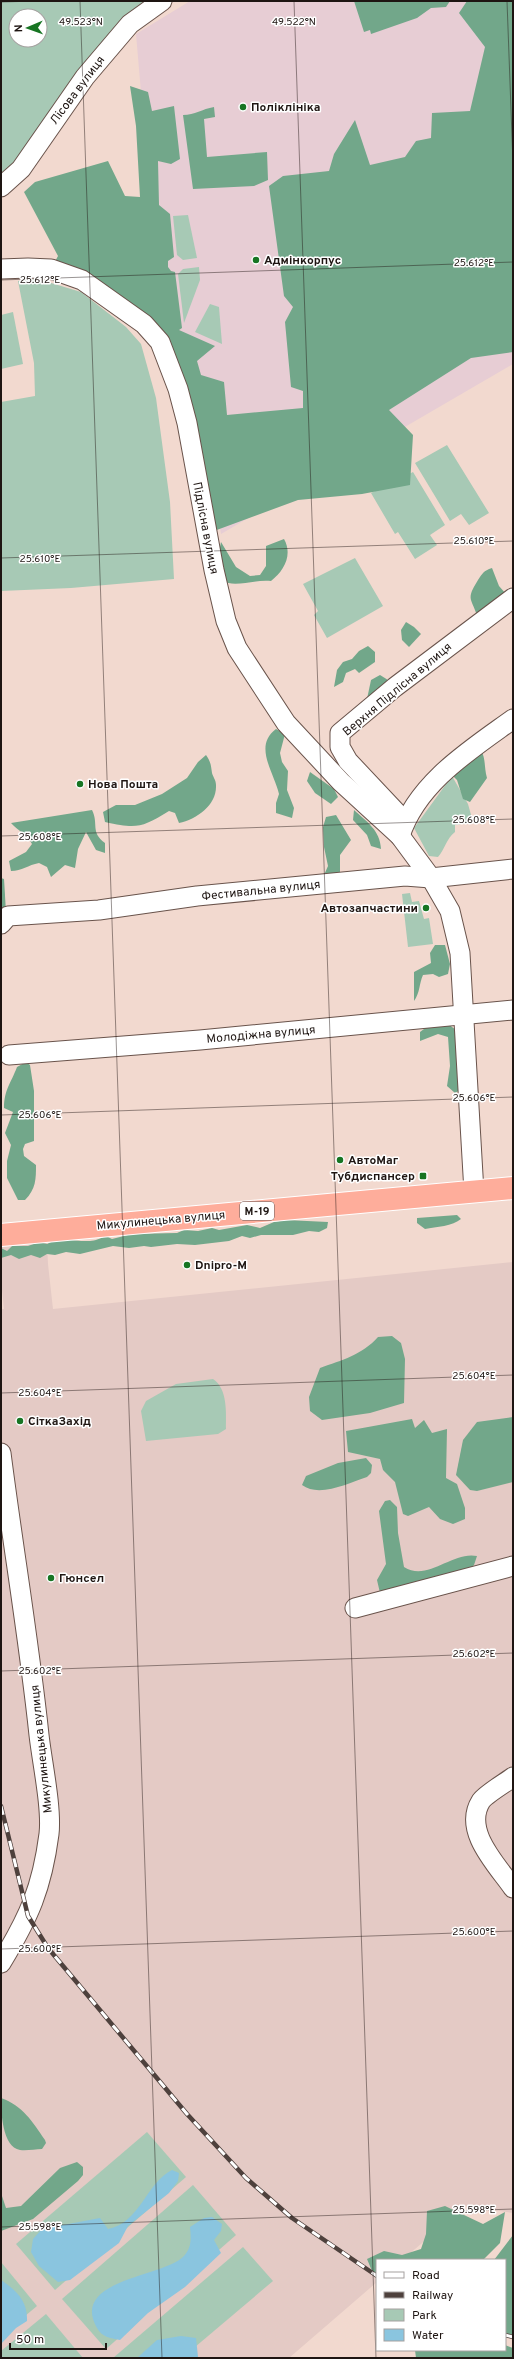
<svg xmlns="http://www.w3.org/2000/svg" width="514" height="2359" font-family="Overpass,sans-serif">
<rect width="100%" height="100%" fill="#f2d9cf"/>
<polygon fill="#e4cac5" points="46,1225 48,1264 53,1309 513,1262 513,2213 466,2206 402,2260 377,2260 377,2282 289,2358 1,2358 1,1309 4,1309 1,1281 1,1228"/>
<polygon fill="#e7cdd4" points="190,1 503,1 513,24 513,364 221,534 212,479 185,371 161,324 136,34"/>
<g fill="#a7c9b5" fill-rule="evenodd">
<path d="M 1,1 L 153,1 L 10,172 L 1,177 ZM 16,16 L 40,16 L 40,40 L 16,40 Z"/>
<polygon points="188,215 197,258 183,260 177,255 173,216"/>
<polygon points="199,267 200,280 184,323 178,274 183,269"/>
<polygon points="38,279 81,292 126,327 141,344 156,398 170,502 174,579 71,588 1,591 1,402 35,396 34,363 18,281"/>
<polygon points="210,304 219,307 222,344 195,332"/>
<polygon points="13,312 23,364 1,369 1,315"/>
<polygon points="447,445 489,513 469,525 461,514 450,521 415,463"/>
<polygon points="413,472 445,525 430,535 437,545 415,559 398,532 395,534 371,493"/>
<polygon points="355,558 383,606 327,638 314,615 318,611 303,584"/>
<path d="M 452,776 L 468,804 L 473,822 L 455,825 L 455,832 C 446,839 445,849 438,857 L 429,856 L 414,828 Z"/>
<polygon points="410,893 412,902 419,901 424,919 429,918 433,944 408,947 402,894"/>
<path d="M 213,1379 C 228,1389 226,1413 226,1429 L 218,1434 L 146,1441 L 141,1411 L 146,1401 L 176,1384 Z"/>
<polygon points="147,2132 186,2177 55,2290 16,2244"/>
<polygon points="193,2185 236,2235 106,2349 62,2299"/>
<polygon points="243,2247 273,2281 182,2358 113,2358"/>
<polygon points="1,2262 37,2306 1,2336"/>
<polygon points="46,2314 83,2358 1,2358 1,2351"/>
</g>
<g fill="#72a78a">
<polygon points="354,1 450,1 446,7 431,8 417,18 371,34 370,30 364,32"/>
<polygon points="467,1 513,1 513,352 471,358 389,410 413,435 410,485 362,494 298,500 214,531 167,343 168,337 163,338 51,269 58,256 24,192 35,182 108,161 125,196 140,197 136,126 130,86 148,92 152,111 174,106 180,159 171,164 158,161 159,205 170,214 174,257 168,261 168,267 171,271 175,272 182,328 179,330 215,346 197,361 201,375 224,382 227,415 303,408 303,391 291,387 285,322 293,307 284,296 269,186 283,176 329,171 334,154 355,120 370,165 405,157 416,141 431,138 432,113 470,111 485,47 459,13"/>
<path d="M 214,107 L 215,117 L 204,119 L 207,157 L 267,152 L 268,180 L 254,186 L 193,189 L 183,115 C 195,115 202,109 214,107 Z"/>
<path d="M 284,539 C 293,555 284,571 271,581 C 255,579 236,588 222,581 L 219,552 L 221,542 L 236,567 L 250,576 L 260,575 L 266,566 L 266,546 Z"/>
<path d="M 492,568 L 499,586 L 506,594 C 489,600 489,608 478,619 C 472,597 465,601 478,580 C 483,573 483,571 492,568 Z"/>
<polygon points="406,622 414,627 421,634 409,647 402,640 401,630"/>
<polygon points="368,646 375,652 375,662 359,673 355,669 346,673 343,682 334,687 337,670 343,662 352,659 359,651"/>
<polygon points="380,675 388,680 387,690 367,699 371,680"/>
<path d="M 276,729 L 285,734 L 280,753 L 282,762 L 288,771 L 287,790 L 294,808 L 292,818 L 276,813 L 276,803 L 279,794 C 274,772 253,746 276,729 Z"/>
<path d="M 481,750 C 486,759 484,768 487,778 L 470,802 L 463,799 L 457,780 L 450,773 Z"/>
<path d="M 206,755 C 211,762 211,766 212,773 C 213,777 216,780 216,785 C 217,805 197,819 179,823 L 175,813 L 169,811 C 141,828 137,829 105,822 L 103,812 L 116,805 L 135,805 L 162,794 L 187,778 L 198,762 Z"/>
<polygon points="310,772 334,789 338,797 331,804 315,793 307,781"/>
<path d="M 92,810 C 99,824 90,832 105,843 L 105,853 L 96,850 L 86,832 L 78,849 L 75,868 L 65,865 L 51,877 L 47,867 L 39,863 C 28,865 22,871 11,871 L 9,861 L 26,852 L 32,844 C 27,834 18,831 11,823 Z"/>
<path d="M 354,810 C 367,822 380,830 381,849 L 371,846 L 367,835 L 353,820 Z"/>
<polygon points="336,815 351,840 340,855 340,875 324,875 328,866 324,847 323,827 326,817"/>
<polygon points="1,878 4,879 6,912 1,918"/>
<path d="M 435,945 L 445,945 L 450,964 L 448,974 L 439,977 L 433,974 L 423,975 C 419,984 420,993 414,1001 L 414,972 L 431,963 L 430,953 Z"/>
<polygon points="448,1024 456,1030 462,1089 455,1093 447,1086 450,1066 448,1037 438,1034 420,1041 420,1032 428,1026"/>
<path d="M 26,1062 L 30,1065 L 34,1091 L 34,1141 L 25,1144 L 23,1149 L 24,1156 L 36,1165 C 36,1179 36,1189 25,1200 L 18,1200 L 7,1178 L 7,1161 L 11,1145 L 5,1133 L 13,1112 L 4,1108 C 4,1090 11,1083 17,1067 Z"/>
<path d="M 457,1215 L 461,1219 C 453,1226 436,1227 425,1229 L 417,1223 L 417,1218 Z"/>
<path d="M 286,1220 L 328,1222 L 327,1228 L 319,1232 L 309,1231 L 293,1235 L 261,1235 L 250,1238 L 242,1236 L 229,1241 L 195,1245 L 177,1244 L 151,1247 L 144,1246 L 129,1248 L 113,1246 L 80,1254 L 66,1252 L 55,1255 L 47,1254 L 40,1258 L 31,1255 L 19,1259 L 11,1255 L 1,1258 L 1,1248 L 7,1251 L 12,1246 L 28,1246 L 39,1242 L 47,1244 C 60,1236 76,1242 90,1241 C 95,1241 101,1238 106,1236 L 112,1239 L 132,1234 L 177,1233 L 184,1230 L 198,1231 L 212,1228 L 219,1230 L 247,1225 L 260,1228 L 274,1222 Z"/>
<path d="M 392,1336 L 401,1343 L 405,1359 L 404,1403 L 370,1413 L 322,1420 L 310,1411 L 309,1397 L 320,1368 C 342,1360 362,1355 378,1337 Z"/>
<polygon points="513,1417 513,1482 477,1491 470,1490 456,1475 463,1440 477,1422"/>
<polygon points="412,1419 415,1428 424,1420 432,1433 447,1429 446,1478 457,1484 465,1508 465,1519 453,1524 440,1519 429,1507 408,1516 403,1514 395,1482 383,1470 380,1459 348,1452 346,1431"/>
<path d="M 366,1458 L 372,1465 L 371,1473 L 367,1477 C 349,1483 319,1498 302,1485 L 306,1476 L 338,1463 Z"/>
<path d="M 390,1500 L 397,1507 L 398,1533 L 404,1567 C 428,1582 452,1551 477,1556 L 474,1565 L 463,1576 L 380,1593 L 377,1580 L 386,1564 L 379,1511 L 385,1501 Z"/>
<path d="M 1,2098 C 23,2106 32,2121 45,2140 L 46,2143 L 42,2149 C 35,2149 27,2151 20,2150 C 2,2147 1,2111 1,2098 Z"/>
<polygon points="77,2162 83,2167 83,2175 78,2181 33,2219 1,2231 1,2193 6,2208 21,2206 60,2168"/>
<polygon points="445,2206 483,2224 505,2212 500,2243 483,2260 377,2260 377,2275 372,2271 367,2259 384,2251 402,2255 421,2249 426,2234 427,2211"/>
<polygon points="513,2235 513,2335 505,2333 505,2260 494,2260"/>
<polygon points="505,2345 513,2348 513,2358 416,2358 415,2350 505,2350"/>
</g>
<g fill="#8ac5df">
<path d="M 172,2170 L 179,2173 L 178,2181 L 169,2193 L 128,2226 L 119,2243 L 70,2280 L 58,2282 L 39,2266 L 31,2252 L 33,2239 L 42,2229 L 100,2218 L 108,2229 C 140,2223 146,2183 172,2170 Z"/>
<path d="M 212,2217 L 222,2224 L 221,2231 L 214,2240 L 221,2253 L 185,2287 L 148,2313 L 120,2340 C 110,2338 102,2337 97,2328 C 69,2279 165,2277 184,2256 C 192,2247 191,2238 190,2227 L 204,2218 Z"/>
<path d="M 1,2280 C 16,2290 28,2301 27,2321 L 16,2328 L 1,2344 Z"/>
<polygon points="181,2336 196,2338 198,2357 137,2358 157,2340"/>
</g>
<g fill="none" stroke-linecap="round" stroke-linejoin="round">
<g stroke="#69534b" stroke-width="21">
<g id="minor">
<polyline points="1,187 21,169 85,77 130,24 162,1"/>
<polyline points="1,269 28,268 51,269 82,280 144,324 160,342 178,389 187,423 214,570 226,621 237,648 286,723 341,782 400,836 431,878 450,911 460,953 474,1192"/>
<polyline points="400,836 396,812 348,761 340,747 340,733 395,687 513,598"/>
<path d="M 400,836 C 417,783 470,750 513,719"/>
<polyline points="1,924 8,916 99,910 197,896 405,876 431,878 513,869"/>
<polyline points="9,1055 200,1040 513,1010"/>
<path d="M 1,1453 C 13,1547 29,1640 39,1735 C 42,1762 52,1808 49,1834 C 42,1888 29,1917 1,1963"/>
<polyline points="355,1608 513,1566"/>
<path d="M 513,1777 C 505,1783 486,1794 481,1801 C 462,1831 498,1866 513,1888"/>
</g>
</g>
<g stroke="#fff" stroke-width="24">
<polyline id="highway" points="1,1235 513,1188"/>
</g>
<use href="#minor" stroke="#fff" stroke-width="19"/>
<use href="#highway" stroke="#fead9b" stroke-width="22"/>
<g stroke="#4e413d" stroke-width="4.5">
<g id="rail">
<polyline points="1,1806 28,1916 48,1948 187,2114 246,2178 292,2218 377,2276"/>
<polyline points="505,2335 513,2337"/>
</g>
</g>
<use href="#rail" stroke="#fff" stroke-width="3" stroke-dasharray="9" stroke-linecap="butt"/>
</g>
<path fill="none" stroke="#1e1512" stroke-width="1" stroke-opacity="0.45" d="M 80,1 L 162,2358M 294,1 L 376,2358M 507,1 L 513,164M 1,2 L 37,1M 1,280 L 513,262M 1,558 L 513,541M 1,836 L 513,819M 1,1115 L 513,1097M 1,1393 L 513,1375M 1,1671 L 513,1653M 1,1949 L 513,1931M 1,2227 L 513,2209"/>
<g fill="#177523" stroke="#fff" stroke-width="1.5">
<circle cx="243" cy="107" r="4"/>
<circle cx="256" cy="260" r="4"/>
<circle cx="80" cy="784" r="4"/>
<circle cx="426" cy="908" r="4"/>
<circle cx="340" cy="1160" r="4"/>
<rect x="419" y="1172" width="8" height="8" rx="2"/>
<circle cx="187" cy="1265" r="4"/>
<circle cx="20" cy="1421" r="4"/>
<circle cx="51" cy="1578" r="4"/>
</g>
<g text-anchor="middle" stroke-width="3" stroke-linejoin="round" paint-order="stroke">
<rect fill="#fff" stroke="#625b59" stroke-width="1" x="240" y="1202" width="34" height="18" rx="3"/>
<g font-size="11" font-weight="bold" fill="#1e1512">
<text x="257" y="1215">М-19</text>
</g>
<g font-size="12" fill="#1e1512" stroke="#fff">
<text transform="translate(77 90) rotate(-53)" y="4">Лісова вулиця</text>
<text transform="translate(206 528) rotate(79)" y="4">Підлісна вулиця</text>
<text transform="translate(397 689) rotate(-40)" y="4">Верхня Підлісна вулиця</text>
<text transform="translate(261 890) rotate(-6)" y="4">Фестивальна вулиця</text>
<text transform="translate(261 1034) rotate(-5)" y="4">Молодіжна вулиця</text>
<text transform="translate(161 1220) rotate(-5)" y="4">Микулинецька вулиця</text>
<text transform="translate(41 1749) rotate(-96)" y="4">Микулинецька вулиця</text>
</g>
<g font-size="12" font-weight="bold" fill="#1e1512" stroke="#fff" text-anchor="start">
<text x="251" y="111">Поліклініка</text>
<text x="264" y="264">Адмінкорпус</text>
<text x="88" y="788">Нова Пошта</text>
<text x="418" y="912" text-anchor="end">Автозапчастини</text>
<text x="348" y="1164">АвтоМаг</text>
<text x="415" y="1180" text-anchor="end">Тубдиспансер</text>
<text x="195" y="1269">Dnipro-M</text>
<text x="28" y="1425">СіткаЗахід</text>
<text x="59" y="1582">Гюнсел</text>
</g>
</g>
<g font-size="10" text-anchor="middle" fill="#1e1512" stroke="#fff" stroke-width="3" stroke-linejoin="round" paint-order="stroke">
<text x="81" y="25">49.523°N</text>
<text x="294" y="25">49.522°N</text>
<text x="474" y="266">25.612°E</text>
<text x="40" y="283">25.612°E</text>
<text x="474" y="544">25.610°E</text>
<text x="40" y="562">25.610°E</text>
<text x="474" y="823">25.608°E</text>
<text x="40" y="840">25.608°E</text>
<text x="474" y="1101">25.606°E</text>
<text x="40" y="1118">25.606°E</text>
<text x="474" y="1379">25.604°E</text>
<text x="40" y="1396">25.604°E</text>
<text x="474" y="1657">25.602°E</text>
<text x="40" y="1674">25.602°E</text>
<text x="474" y="1935">25.600°E</text>
<text x="40" y="1952">25.600°E</text>
<text x="474" y="2213">25.598°E</text>
<text x="40" y="2230">25.598°E</text>
</g>
<rect width="514" height="2359" fill="none" stroke="#1e1512" stroke-width="4"/>
<rect x="376" y="2259" width="130" height="92" fill="#ffffff" stroke="#a5a1a0"/>
<rect x="384" y="2272" width="20" height="6" fill="#ffffff" stroke="#a5a1a0"/>
<text x="412" y="2279" font-size="12" fill="#1e1512">Road</text>
<rect x="384" y="2292" width="20" height="6" fill="#4e413d" stroke="#a5a1a0"/>
<text x="412" y="2299" font-size="12" fill="#1e1512">Railway</text>
<rect x="384" y="2309" width="20" height="12" fill="#a7c9b5" stroke="#a5a1a0"/>
<text x="412" y="2319" font-size="12" fill="#1e1512">Park</text>
<rect x="384" y="2329" width="20" height="12" fill="#8ac5df" stroke="#a5a1a0"/>
<text x="412" y="2339" font-size="12" fill="#1e1512">Water</text>
<g transform="translate(28 28) rotate(268)"><circle r="19" fill="#ffffff" stroke="#a5a1a0"/>
<path d="M0-3L7 15L0 10L-7 15Z" fill="#177523"/>
<text y="-6" font-size="11" font-weight="bold" text-anchor="middle" fill="#1e1512">N</text>
</g>
<path d="M10 2343v6h96v-6" fill="none" stroke="#1e1512" stroke-width="2"/>
<text x="16" y="2343" font-size="12" fill="#1e1512" stroke="#ffffff" stroke-width="3" paint-order="stroke">50 m</text>
</svg>
